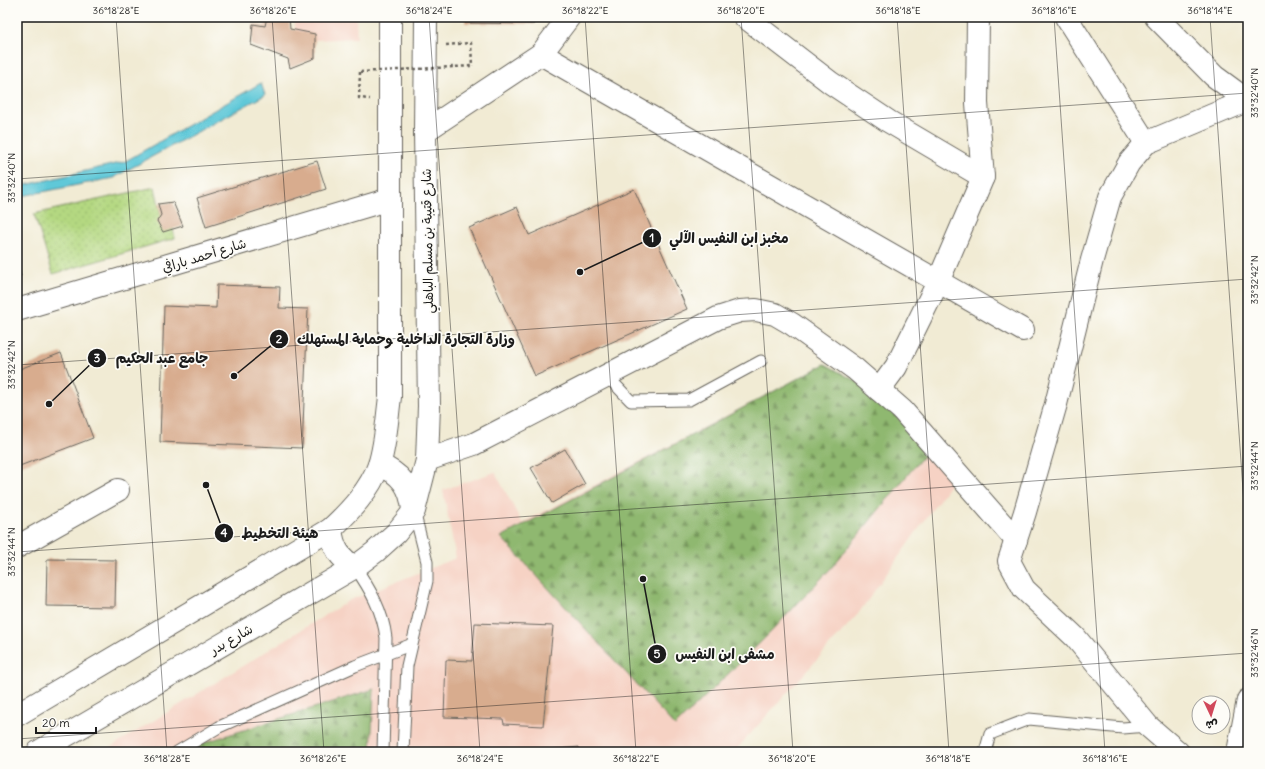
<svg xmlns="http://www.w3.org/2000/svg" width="1265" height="769" font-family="Delius,'Playpen Sans Arabic',sans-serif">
<defs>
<pattern id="forest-firs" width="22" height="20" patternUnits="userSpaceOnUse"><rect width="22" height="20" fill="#8fb86f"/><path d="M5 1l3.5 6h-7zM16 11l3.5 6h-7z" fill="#74955a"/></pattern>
<pattern id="park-dots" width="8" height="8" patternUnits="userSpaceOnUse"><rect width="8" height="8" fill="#b4d881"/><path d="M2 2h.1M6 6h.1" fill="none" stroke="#9ab96f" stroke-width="1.8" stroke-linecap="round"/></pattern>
</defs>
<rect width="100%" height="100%" fill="#fdfcf7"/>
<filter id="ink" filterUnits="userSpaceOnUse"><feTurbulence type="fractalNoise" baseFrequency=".025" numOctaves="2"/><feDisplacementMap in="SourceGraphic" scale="8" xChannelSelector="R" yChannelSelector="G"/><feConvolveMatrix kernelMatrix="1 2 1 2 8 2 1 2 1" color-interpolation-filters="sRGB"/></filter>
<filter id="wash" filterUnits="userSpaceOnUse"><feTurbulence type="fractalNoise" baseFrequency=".012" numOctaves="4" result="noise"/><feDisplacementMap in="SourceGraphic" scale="16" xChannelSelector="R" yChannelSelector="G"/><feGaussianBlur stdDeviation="0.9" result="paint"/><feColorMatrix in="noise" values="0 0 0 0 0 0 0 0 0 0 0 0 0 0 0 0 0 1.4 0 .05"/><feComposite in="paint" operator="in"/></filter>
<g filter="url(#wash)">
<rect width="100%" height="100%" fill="#f1ebd4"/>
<g fill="#f6d2c4">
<polygon points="294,17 356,17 357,38 297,41"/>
<polygon points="825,364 872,390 954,479 858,614 734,752 103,752 350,600 456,558 443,490 495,472 522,523"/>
</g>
<g fill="url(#forest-firs)" stroke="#566a46">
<polygon points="825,364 872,390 928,450 832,567 768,635 675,726 501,537"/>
<polygon points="374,689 371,752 174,752"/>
</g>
<polygon fill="url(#park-dots)" stroke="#687a4e" points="155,187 161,215 173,229 175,238 53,274 34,214"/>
<polygon fill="#5ec8d8" stroke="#3d727a" points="261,83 265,95 113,178 17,197 17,187 124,162"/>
<g id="blocks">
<g fill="#d8ac8e">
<polygon points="267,17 289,17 290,29 315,34 315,58 290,68 288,59 251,45 253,24 265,26"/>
<polygon points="465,17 534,17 534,24 465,23"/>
<polygon points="317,161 326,189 206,227 197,198"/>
<polygon points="634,189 687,309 535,376 469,228 517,207 529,235"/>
<polygon points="173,202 183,226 163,232 157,221 161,215 158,204"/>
<polygon points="17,264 21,276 17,277"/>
<polygon points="217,285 280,287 279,308 308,309 302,448 160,442 164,306 216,308"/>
<polygon points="61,353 93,438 17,467 17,370"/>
<polygon points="565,449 585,484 552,503 531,468"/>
<polygon points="47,559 116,560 115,607 46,606"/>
<polygon points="17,618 19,618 18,654 17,654"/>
<polygon points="475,623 553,626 543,726 504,724 503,719 444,717 446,660 472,661"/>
<polygon points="579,747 579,752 537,752 537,751"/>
</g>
</g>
</g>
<g filter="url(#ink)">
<use href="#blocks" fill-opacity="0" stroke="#67645c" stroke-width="1"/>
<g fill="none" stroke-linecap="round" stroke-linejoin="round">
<g stroke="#67645c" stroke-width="13">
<g id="lane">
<polyline points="606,375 631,401 689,400 761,361"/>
<path d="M 355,567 C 370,589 383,611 386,638 L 383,752"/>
<polyline points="177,752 219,727 355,666 410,645"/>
<polyline points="403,752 407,666 427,581 427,562 414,511"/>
<polyline points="985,752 990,734 1029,719 1123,728 1148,726"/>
</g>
</g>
<g stroke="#67645c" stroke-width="24">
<g id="street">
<polyline points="745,17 831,83 888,121 983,177"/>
<polyline points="1066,17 1146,143"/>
<polyline points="1156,17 1214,76 1248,101"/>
<polyline points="541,54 569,17"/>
<polyline points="425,131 541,54 1023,330"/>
<polyline points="17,310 390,199"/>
<polyline points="879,390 896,367 938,282 983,177 977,103 978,17"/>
<polyline points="427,460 474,444 718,318 740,311 756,310 775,314 792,324 855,369 902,410 1016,540"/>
<polyline points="17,547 118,490"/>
<polyline points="1178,752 1148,726 1075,637 1024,589 1009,561 1025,512 1056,404 1092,260 1110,197 1129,163 1146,143 1246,101"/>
<polyline points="1238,752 1248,700"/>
</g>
</g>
<g stroke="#67645c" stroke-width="24">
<g id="primary">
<path d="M 379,465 C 401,473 411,487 413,510"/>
<path d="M 331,529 C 333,547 339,558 355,567"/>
<path d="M 17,715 L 331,529 C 350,511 370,490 379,465 C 386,443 387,419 390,397 L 390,17"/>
<polyline points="38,752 355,567 375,552 396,533 414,511 427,460 429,406 425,131 426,17"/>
</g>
</g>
<g stroke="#67645c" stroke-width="2.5" stroke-dasharray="3 3" stroke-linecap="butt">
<polyline points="446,45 471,43 472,66"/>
<polyline points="360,72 359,98 370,99"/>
</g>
<use href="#lane" stroke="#fff" stroke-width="11"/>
<use href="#street" stroke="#fff" stroke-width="22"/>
<use href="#primary" stroke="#fff" stroke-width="22"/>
<polyline stroke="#67645c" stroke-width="2.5" stroke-dasharray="3 3" stroke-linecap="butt" points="360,72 472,66"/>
</g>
</g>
<path fill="none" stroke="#1c1c1c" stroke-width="1" stroke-opacity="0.45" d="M 116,17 L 167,752M 272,17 L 324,752M 429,17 L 480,752M 585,17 L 636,752M 741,17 L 793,752M 897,17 L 949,752M 1054,17 L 1105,752M 1210,17 L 1248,562M 17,179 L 1248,93M 17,365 L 1248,279M 17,552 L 1248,466M 17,739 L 1248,653"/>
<g text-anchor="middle" stroke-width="3.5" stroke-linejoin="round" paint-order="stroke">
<g font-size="13" fill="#1c1c1c" stroke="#fdfcf7">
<text transform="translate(427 241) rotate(-91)" y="5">شارع قتيبة بن مسلم الباهلي</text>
<text transform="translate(204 255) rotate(-17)" y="5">شارع أحمد بارافي</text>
<text transform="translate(231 639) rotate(-30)" y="5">شارع بدر</text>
</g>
</g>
<path fill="none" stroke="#1c1c1c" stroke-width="1.5" d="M580 272L652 238M234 376L279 339M49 404L97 358M206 485L224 533M643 579L657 654"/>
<g fill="#1c1c1c" stroke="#fdfcf7" stroke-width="1.5">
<circle cx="580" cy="272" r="4"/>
<circle cx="234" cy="376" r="4"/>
<circle cx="49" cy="404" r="4"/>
<circle cx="206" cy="485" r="4"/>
<circle cx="643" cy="579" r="4"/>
<circle cx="652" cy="238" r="10"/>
<circle cx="279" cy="339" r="10"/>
<circle cx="97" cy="358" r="10"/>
<circle cx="224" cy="533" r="10"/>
<circle cx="657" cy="654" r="10"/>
</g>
<g font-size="12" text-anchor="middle" font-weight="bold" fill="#fff">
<text x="652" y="242">1</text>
<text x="279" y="343">2</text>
<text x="97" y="362">3</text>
<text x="224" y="537">4</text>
<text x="657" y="658">5</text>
</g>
<g font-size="14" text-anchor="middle" font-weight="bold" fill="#1c1c1c" stroke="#fdfcf7" stroke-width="3.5" stroke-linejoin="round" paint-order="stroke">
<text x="729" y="243">مخبز ابن النفيس الآلي</text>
<text x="406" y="344">وزارة التجارة الداخلية وحماية المستهلك</text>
<text x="162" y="363">جامع عبد الحكيم</text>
<text x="280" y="538">هيئة التخطيط</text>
<text x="725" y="659">مشفى ابن النفيس</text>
</g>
<rect width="1265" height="769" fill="none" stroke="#fdfcf7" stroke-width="44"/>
<g transform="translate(1211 715) rotate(176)"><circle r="19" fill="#fdfcf7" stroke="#a3a29f"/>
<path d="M0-3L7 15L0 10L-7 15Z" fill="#d1495b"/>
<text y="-6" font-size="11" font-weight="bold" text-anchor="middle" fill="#1c1c1c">ش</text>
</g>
<path d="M36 727v6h60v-6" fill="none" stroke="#1c1c1c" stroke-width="2"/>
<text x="42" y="727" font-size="12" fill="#1c1c1c" stroke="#fdfcf7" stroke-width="3" paint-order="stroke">20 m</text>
<rect x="22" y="22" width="1221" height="725" fill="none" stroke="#1c1c1c" stroke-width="1.5"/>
<g font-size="10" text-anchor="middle" fill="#1c1c1c">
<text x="116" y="14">36°18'28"E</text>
<text x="273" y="14">36°18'26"E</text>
<text x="429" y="14">36°18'24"E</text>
<text x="585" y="14">36°18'22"E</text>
<text x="741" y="14">36°18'20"E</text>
<text x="898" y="14">36°18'18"E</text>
<text x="1054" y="14">36°18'16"E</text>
<text x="1210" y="14">36°18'14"E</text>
<text transform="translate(1254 93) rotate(-90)" y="4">33°32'40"N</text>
<text transform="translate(11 178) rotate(-90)" y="4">33°32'40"N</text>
<text transform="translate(1254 280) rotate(-90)" y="4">33°32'42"N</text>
<text transform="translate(11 365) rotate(-90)" y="4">33°32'42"N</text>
<text transform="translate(1254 466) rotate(-90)" y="4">33°32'44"N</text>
<text transform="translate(11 552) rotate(-90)" y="4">33°32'44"N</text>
<text transform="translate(1254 653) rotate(-90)" y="4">33°32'46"N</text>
<text x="167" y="762">36°18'28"E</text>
<text x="323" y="762">36°18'26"E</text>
<text x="480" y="762">36°18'24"E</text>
<text x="636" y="762">36°18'22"E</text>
<text x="792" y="762">36°18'20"E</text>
<text x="948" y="762">36°18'18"E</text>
<text x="1105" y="762">36°18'16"E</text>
</g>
</svg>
